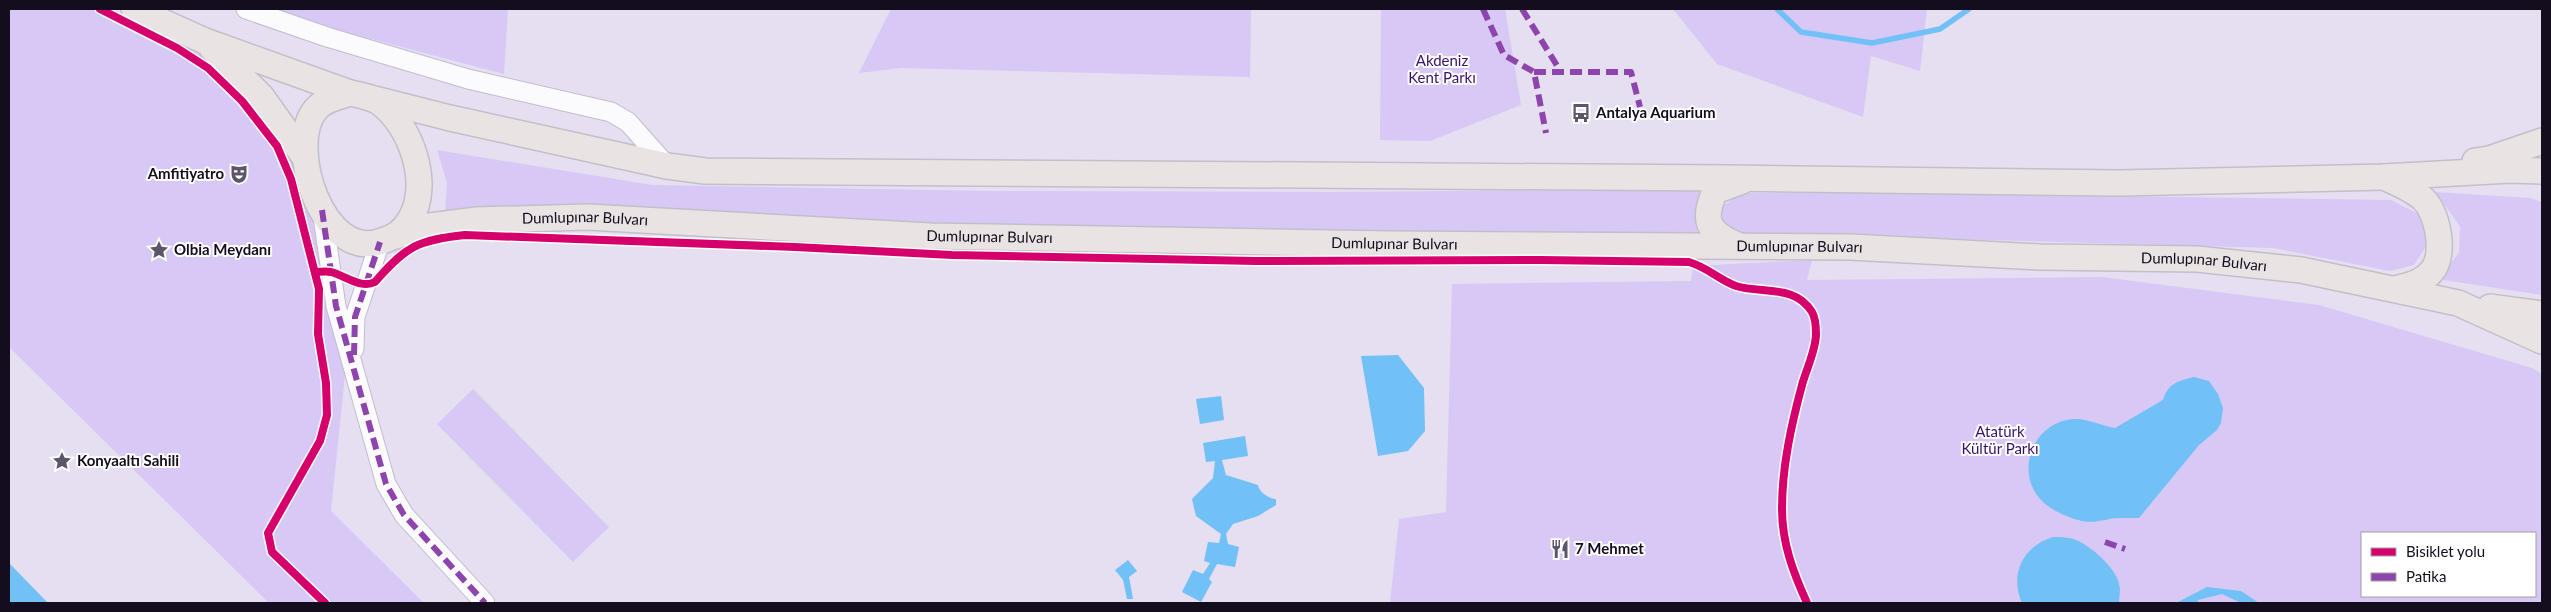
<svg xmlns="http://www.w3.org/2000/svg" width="2551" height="612" font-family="Lato,sans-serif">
<rect width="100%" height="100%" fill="#e5dff1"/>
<g fill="#d8c8f6" fill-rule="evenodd">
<polygon points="9,9 112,9 155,28 203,54 240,86 296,164 309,203 345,375 331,511 424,603 269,603 9,347"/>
<polygon points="258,9 508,9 504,74"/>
<polygon points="891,9 1251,9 1250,77 901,68 859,73"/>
<polygon points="1381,9 1505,9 1521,105 1430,141 1380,140"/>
<polygon points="1673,9 1927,9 1920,71 1871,56 1863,117 1717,64"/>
<polygon points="437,150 652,185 987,191 1333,192 1699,189 1697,237 1019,226 599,209 445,213 447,183"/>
<polygon points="2435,192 2530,198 2542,202 2542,295 2437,279 2459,253 2460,226"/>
<path d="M 1743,193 L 1893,193 L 2391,200 L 2421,215 C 2432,241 2429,242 2414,265 L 2390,271 L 2273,248 L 1733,233 L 1724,225 L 1721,207 Z"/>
<path d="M 1812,260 L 1807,280 L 2102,277 L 2319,305 L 2532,368 L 2542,374 L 2542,603 L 1390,603 L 1399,519 L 1446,512 L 1452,284 L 1691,281 L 1693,266 ZM 2362,533 L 2535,533 L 2535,596 L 2362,596 Z"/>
<polygon points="473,389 609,527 573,562 437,424"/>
</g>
<g fill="#71c0f6">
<polygon points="1398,355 1424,388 1425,431 1408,451 1378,456 1361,356"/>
<path d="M 2194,377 L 2209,381 L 2218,394 L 2223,408 L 2221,423 L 2217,430 L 2199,445 L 2139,518 C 2133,518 2126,518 2120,518 C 2107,518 2096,524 2082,521 C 2069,518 2052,511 2042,501 C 2015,474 2031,427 2067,420 C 2085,416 2099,426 2115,428 L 2163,400 C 2168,383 2178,381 2194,377 Z"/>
<polygon points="1221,396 1224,420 1200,424 1196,399"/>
<path d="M 1245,436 L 1248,456 L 1222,460 L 1226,475 L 1258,485 C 1259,492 1269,499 1276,499 L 1276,505 L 1258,516 L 1233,524 L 1226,534 L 1228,544 L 1239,547 L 1235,567 L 1217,564 L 1209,579 L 1212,582 L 1201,602 L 1182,592 L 1193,570 L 1203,574 L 1210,563 L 1204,561 L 1208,542 L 1219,543 L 1221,534 L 1196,516 L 1192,499 L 1213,478 L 1215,461 L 1206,462 L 1203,443 Z"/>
<path d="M 2053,537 C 2061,537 2069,537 2076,540 C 2091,546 2116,568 2119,584 C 2121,590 2119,597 2119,603 L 2022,603 C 2009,574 2023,546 2053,537 Z"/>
<polygon points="1128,560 1137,571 1129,577 1133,599 1127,599 1123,580 1115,570"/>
<polygon points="9,563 48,603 9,603"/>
<polygon points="2207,587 2241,591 2259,603 2241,603 2222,594 2198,600 2197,603 2176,603"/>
</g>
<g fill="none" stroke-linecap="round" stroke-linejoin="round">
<polyline stroke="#71c0f6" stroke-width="5.5" points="1777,9 1801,32 1872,43 1940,29 1969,9"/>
<g stroke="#c2bccd" stroke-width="21">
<g id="minor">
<polyline points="246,9 327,37 468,79 611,112 628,122 667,166"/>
<polyline points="322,210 336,306 386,484 404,515 485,603"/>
<polyline points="354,349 355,317 380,242"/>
</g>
</g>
<g stroke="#c2bfc9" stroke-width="28">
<g id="major">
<polyline points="134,9 205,41 350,93"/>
<polyline points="212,48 261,96 304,156"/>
<path d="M 350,93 C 360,95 371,97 379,102 C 411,125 431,183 411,218 C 404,231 395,237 382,241 C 323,263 285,145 316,109 C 325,99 338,97 350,93 Z"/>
<polyline points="367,97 450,118 667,166 705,171 1726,178 2120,183 2384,177 2510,170 2542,171"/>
<polyline points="2475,161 2489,159 2542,141"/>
<path d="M 2384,177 C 2397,183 2412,189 2422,198 C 2438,211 2446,255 2432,271 C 2422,283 2408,286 2394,289"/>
<path id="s1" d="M 396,236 L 422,227 L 477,220 L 588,217 L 930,236 L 1388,244 L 1850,247 L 2040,257 L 2197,259 L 2301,270 L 2458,303 L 2542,341"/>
<path d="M 1737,245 C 1707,232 1702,220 1715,191 L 1742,181"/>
<polyline points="2490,307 2542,314"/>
</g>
</g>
<use href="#minor" stroke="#fbfafd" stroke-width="19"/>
<use href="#major" stroke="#e9e4e3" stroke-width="25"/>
<g stroke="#8e44ad" stroke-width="6" stroke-dasharray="12 6" stroke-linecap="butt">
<polyline points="1483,9 1504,55 1534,72 1546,133"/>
<polyline points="1522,9 1561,72"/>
<polyline points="1534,72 1631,72 1640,107"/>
<polyline points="322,210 336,306 386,484 404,515 485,603"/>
<polyline points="354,355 355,317 380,242"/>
<polyline points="2105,542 2125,549"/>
</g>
<g stroke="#fff" stroke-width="11">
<g id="cycleway">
<polyline points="100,9 177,48 208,68 242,101 277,146 291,179 319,289 318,334 326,383 327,415 320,441 268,533 272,552 325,603"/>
<path d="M 315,272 C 320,272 326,271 331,272 C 346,276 361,289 375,282 C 406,246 418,240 465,235 L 795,247 L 952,255 L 1256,261 L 1541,260 L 1689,262 C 1707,267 1719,280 1736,286 C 1762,294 1795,284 1812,312 C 1815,317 1816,328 1816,334 C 1816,350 1806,370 1802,385 C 1791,426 1782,467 1782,509 C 1782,543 1793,572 1807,603"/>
</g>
</g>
<use href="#cycleway" stroke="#d6006c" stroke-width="8"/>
</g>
<defs>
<g id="bus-bare" transform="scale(1.5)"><path d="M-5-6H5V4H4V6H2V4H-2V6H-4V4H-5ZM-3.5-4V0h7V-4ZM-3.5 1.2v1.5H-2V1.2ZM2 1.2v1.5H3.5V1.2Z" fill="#5c5668" stroke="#fff" stroke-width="2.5" paint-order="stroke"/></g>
<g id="theatre-bare" transform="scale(1.5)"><path d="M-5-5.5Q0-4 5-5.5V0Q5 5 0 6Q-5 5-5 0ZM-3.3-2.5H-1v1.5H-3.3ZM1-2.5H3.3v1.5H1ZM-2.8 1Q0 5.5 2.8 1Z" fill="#5c5668" stroke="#fff" stroke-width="2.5" paint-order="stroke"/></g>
<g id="sight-bare" transform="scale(1.5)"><path d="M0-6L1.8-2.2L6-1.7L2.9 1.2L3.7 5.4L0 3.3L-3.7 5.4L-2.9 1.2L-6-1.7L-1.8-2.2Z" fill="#5c5668" stroke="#fff" stroke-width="2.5" paint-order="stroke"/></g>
<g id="restaurant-bare" transform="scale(1.5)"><path d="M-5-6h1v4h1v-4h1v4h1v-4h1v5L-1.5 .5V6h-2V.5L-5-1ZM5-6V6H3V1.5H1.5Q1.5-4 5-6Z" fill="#5c5668" stroke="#fff" stroke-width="2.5" paint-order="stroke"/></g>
</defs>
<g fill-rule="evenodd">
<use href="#bus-bare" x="1581" y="113"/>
<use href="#theatre-bare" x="239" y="174"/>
<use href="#sight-bare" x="159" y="250"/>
<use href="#sight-bare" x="62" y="461"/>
<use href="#restaurant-bare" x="1560" y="549"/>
</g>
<g text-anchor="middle" stroke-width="4" stroke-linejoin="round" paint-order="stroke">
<g font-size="15" fill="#3b1168" stroke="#fff">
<text x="1442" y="66">Akdeniz<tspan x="1442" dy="17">Kent Parkı</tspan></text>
<text x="2000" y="437">Atatürk<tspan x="2000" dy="17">Kültür Parkı</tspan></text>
</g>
<g font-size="15" font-weight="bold" fill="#130d1e" stroke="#fff" text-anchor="start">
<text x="1596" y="118">Antalya Aquarium</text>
<text x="224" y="179" text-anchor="end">Amfitiyatro</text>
<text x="174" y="255">Olbia Meydanı</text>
<text x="77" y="466">Konyaaltı Sahili</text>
<text x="1575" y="554">7 Mehmet</text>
</g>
<g font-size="15" fill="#130d1e" stroke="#fff">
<text dy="5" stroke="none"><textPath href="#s1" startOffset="191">Dumlupınar Bulvarı</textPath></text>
<text dy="5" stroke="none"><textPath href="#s1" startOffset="596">Dumlupınar Bulvarı</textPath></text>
<text dy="5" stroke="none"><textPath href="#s1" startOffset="1001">Dumlupınar Bulvarı</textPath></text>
<text dy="5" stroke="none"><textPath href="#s1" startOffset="1406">Dumlupınar Bulvarı</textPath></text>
<text dy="5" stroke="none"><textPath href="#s1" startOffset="1811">Dumlupınar Bulvarı</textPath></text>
</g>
</g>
<rect width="2551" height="612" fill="none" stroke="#130d1e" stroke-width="20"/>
<rect x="2361" y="532" width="175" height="65" fill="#ffffff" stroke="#a19ea5"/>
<rect x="2371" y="548" width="25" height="8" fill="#d6006c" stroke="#a19ea5"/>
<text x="2406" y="557" font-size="15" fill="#130d1e">Bisiklet yolu</text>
<rect x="2371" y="573" width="25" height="8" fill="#8e44ad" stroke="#a19ea5"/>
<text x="2406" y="582" font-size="15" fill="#130d1e">Patika</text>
</svg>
